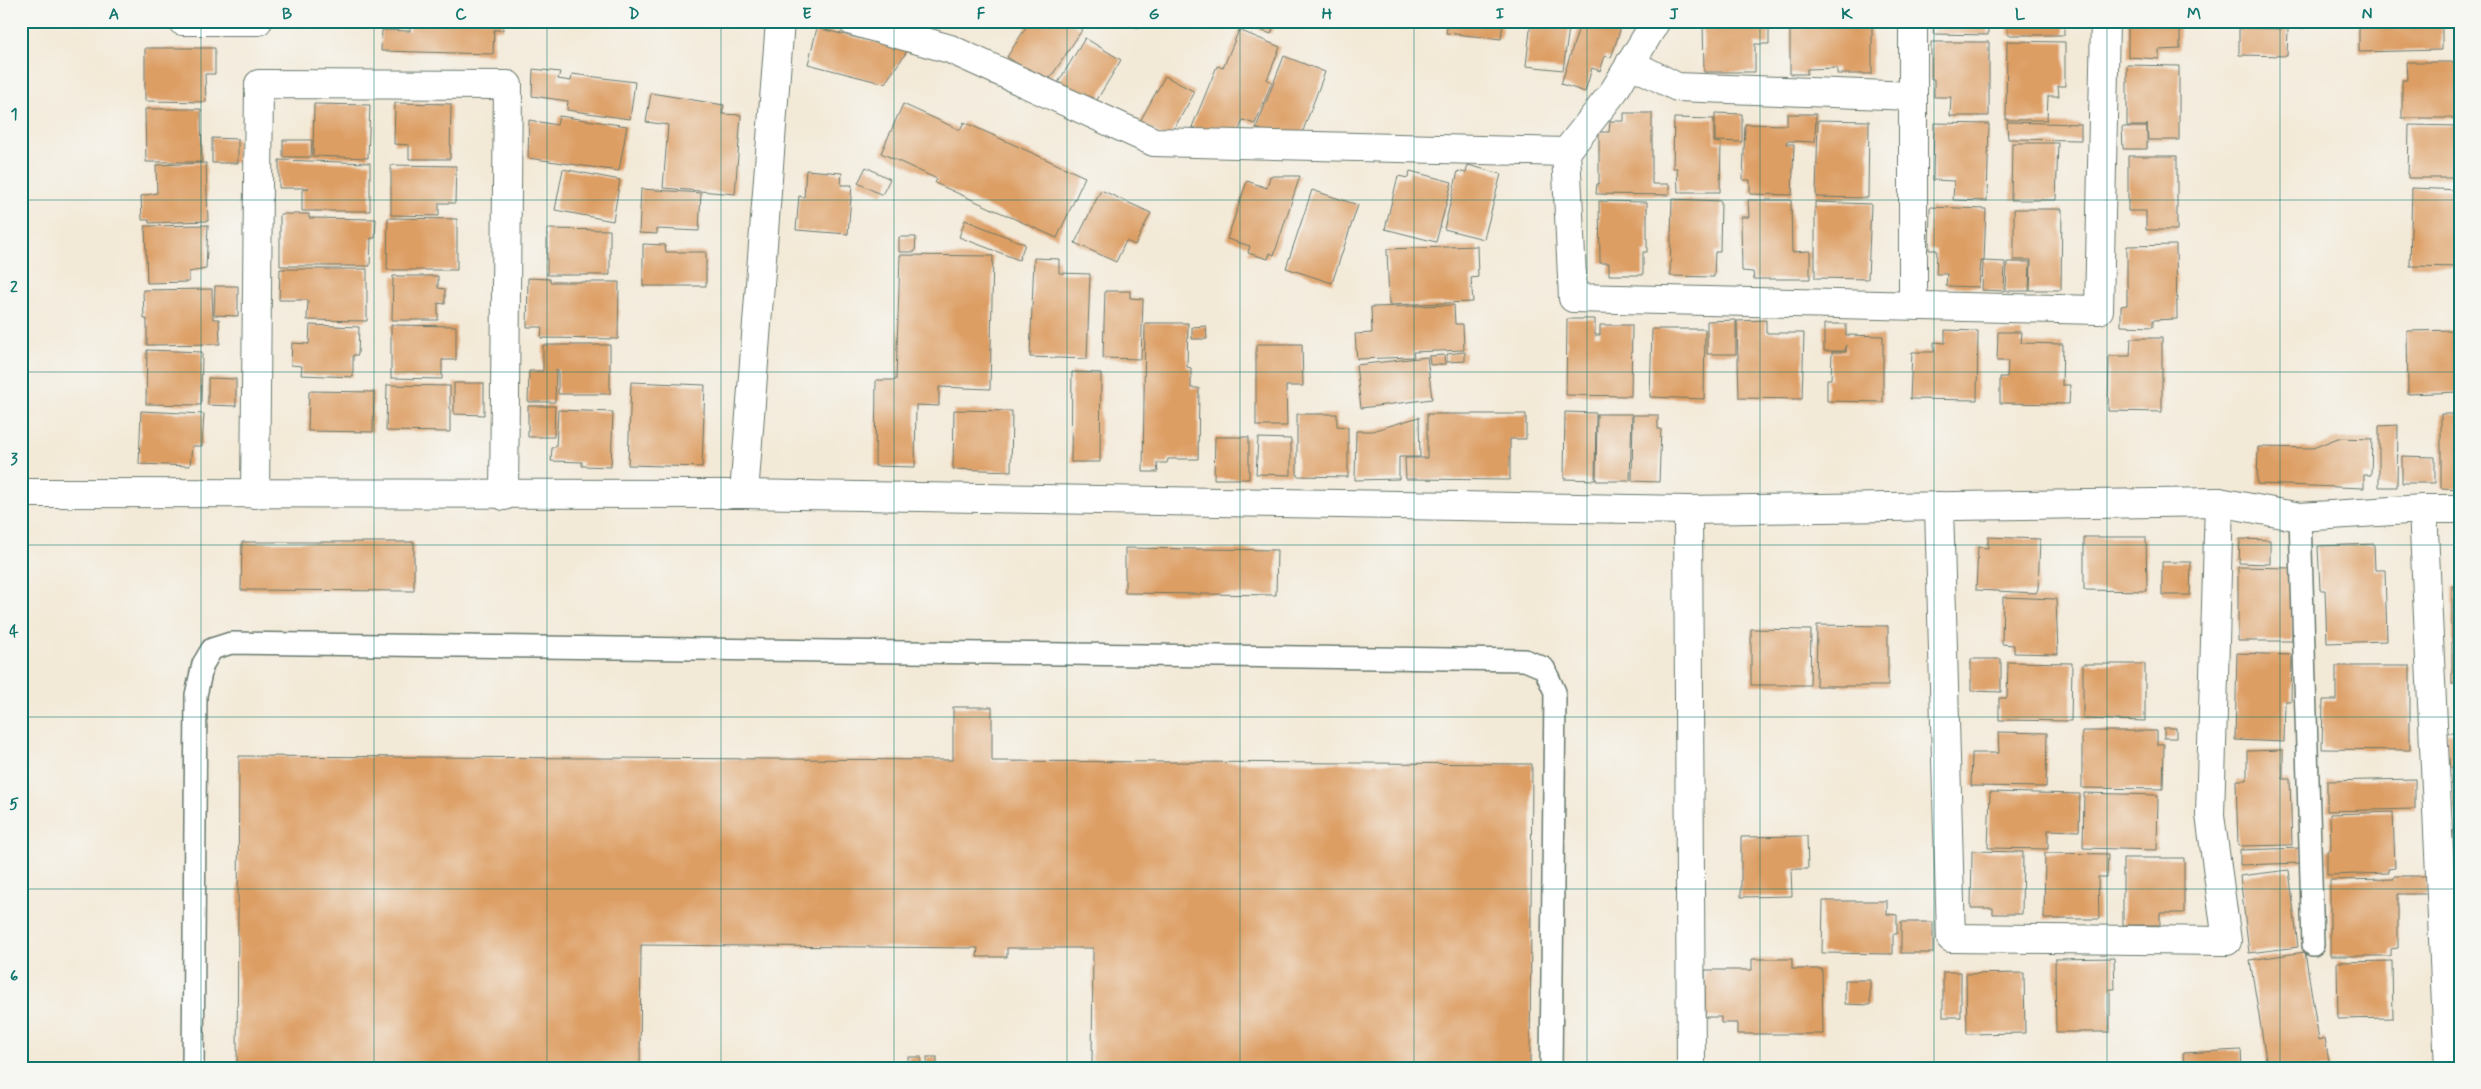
<svg xmlns="http://www.w3.org/2000/svg" width="2481" height="1089" font-family="Mynerve,sans-serif">
<rect width="100%" height="100%" fill="#f6f6f2"/>
<filter id="ink" filterUnits="userSpaceOnUse"><feTurbulence type="fractalNoise" baseFrequency=".02" numOctaves="2"/><feDisplacementMap in="SourceGraphic" scale="10" xChannelSelector="R" yChannelSelector="G"/><feConvolveMatrix kernelMatrix="1 2 1 2 8 2 1 2 1" color-interpolation-filters="sRGB"/></filter>
<filter id="wash" filterUnits="userSpaceOnUse"><feTurbulence type="fractalNoise" baseFrequency=".0096" numOctaves="4" result="noise"/><feDisplacementMap in="SourceGraphic" scale="20" xChannelSelector="R" yChannelSelector="G"/><feGaussianBlur stdDeviation="1.12" result="paint"/><feColorMatrix in="noise" values="0 0 0 0 0 0 0 0 0 0 0 0 0 0 0 0 0 1.4 0 .05"/><feComposite in="paint" operator="in"/></filter>
<g filter="url(#wash)">
<rect width="100%" height="100%" fill="#f3e9d7"/>
<g id="blocks">
<g fill="#dd9e63">
<polygon points="410,21 503,21 503,30 494,30 493,54 381,51 382,30 410,31"/>
<polygon points="1030,21 1068,21 1082,30 1047,83 1007,57"/>
<polygon points="1120,21 1142,21 1139,28"/>
<polygon points="1254,21 1271,21 1275,23 1271,34 1252,27"/>
<polygon points="1448,21 1503,21 1501,39 1446,33"/>
<polygon points="1531,21 1570,21 1563,70 1526,66"/>
<polygon points="1581,21 1614,21 1622,24 1611,58 1605,56 1600,71 1592,68 1585,92 1561,84"/>
<polygon points="1703,21 1769,21 1769,44 1755,44 1755,72 1704,72"/>
<polygon points="1790,21 1872,21 1872,74 1837,74 1837,68 1807,69 1807,74 1790,74"/>
<polygon points="1934,21 1988,21 1988,35 1933,34"/>
<rect x="2008" y="21" width="56" height="14"/>
<polygon points="2128,21 2180,21 2180,49 2159,50 2159,59 2128,57"/>
<rect x="2250" y="21" width="57" height="6"/>
<polygon points="2359,21 2449,21 2449,27 2442,27 2442,50 2359,52"/>
<polygon points="817,28 908,50 885,83 878,82 808,64"/>
<polygon points="2239,28 2288,29 2287,56 2239,55"/>
<polygon points="1239,30 1280,47 1267,80 1272,82 1255,124 1243,120 1234,143 1194,132 1196,128 1192,127 1217,66 1223,68"/>
<polygon points="1085,38 1121,60 1089,113 1053,91"/>
<polygon points="2007,41 2065,42 2065,86 2058,86 2059,96 2048,96 2047,120 2006,120"/>
<polygon points="1931,42 1989,42 1989,116 1950,116 1951,97 1934,97 1934,79 1931,79"/>
<polygon points="145,48 215,48 215,74 205,74 206,102 145,101"/>
<polygon points="1284,56 1325,72 1298,144 1256,128"/>
<polygon points="2406,62 2460,62 2460,118 2402,118 2402,80 2407,80"/>
<polygon points="2127,65 2179,66 2179,140 2148,140 2147,124 2147,126 2127,126"/>
<polygon points="533,69 560,72 558,79 571,81 572,74 635,82 630,119 567,110 568,101 532,96"/>
<polygon points="1165,76 1195,92 1168,139 1139,123"/>
<polygon points="651,93 724,105 722,114 741,115 735,194 663,188 668,125 646,122"/>
<polygon points="395,103 451,104 450,159 409,159 409,145 394,144"/>
<polygon points="314,104 370,105 368,158 313,156"/>
<polygon points="903,104 960,130 964,122 1085,177 1057,238 935,183 937,179 881,153"/>
<polygon points="145,109 201,109 202,162 146,162"/>
<polygon points="1624,113 1652,113 1652,184 1669,184 1669,195 1596,194 1597,184 1599,184 1599,132 1609,132 1610,121 1624,121"/>
<polygon points="1715,113 1742,114 1742,142 1715,141"/>
<polygon points="1787,114 1816,114 1815,142 1787,141 1786,144 1794,144 1792,195 1750,194 1750,180 1743,180 1745,124 1787,125"/>
<polygon points="559,116 627,126 619,171 528,158 529,120 557,125"/>
<polygon points="1674,118 1714,119 1714,142 1721,143 1720,192 1678,192 1677,168 1673,168"/>
<polygon points="1818,120 1869,121 1868,198 1816,197"/>
<polygon points="2007,122 2081,124 2081,140 2008,139"/>
<polygon points="1934,123 1989,124 1987,201 1953,200 1954,181 1933,180"/>
<polygon points="2409,125 2460,126 2460,168 2456,168 2457,178 2408,178"/>
<polygon points="2122,127 2147,127 2147,149 2123,149"/>
<polygon points="212,138 238,139 238,163 212,163"/>
<polygon points="283,140 312,140 311,157 283,157"/>
<polygon points="2012,143 2058,143 2056,200 2011,200"/>
<polygon points="2128,156 2177,156 2177,230 2146,230 2146,211 2128,211"/>
<polygon points="279,160 370,163 370,211 302,211 302,190 309,188 279,188"/>
<polygon points="206,163 208,221 149,223 149,220 142,220 141,196 157,193 156,165"/>
<polygon points="391,165 456,166 455,203 439,203 439,216 391,215"/>
<polygon points="1468,165 1501,174 1484,239 1444,229 1458,171 1466,173"/>
<polygon points="866,167 890,179 882,195 858,183"/>
<polygon points="563,169 620,180 613,221 555,210"/>
<polygon points="806,170 842,173 841,185 852,185 848,234 796,230 799,196 804,197"/>
<polygon points="1410,171 1452,182 1436,242 1385,229 1398,176 1408,178"/>
<polygon points="1270,176 1300,176 1274,255 1270,253 1268,259 1248,253 1250,246 1227,239 1247,181 1267,188"/>
<polygon points="2412,188 2460,190 2460,267 2410,266"/>
<polygon points="641,189 701,193 699,231 657,229 657,234 639,233"/>
<polygon points="1101,190 1151,213 1135,245 1126,241 1116,262 1075,243"/>
<polygon points="1312,190 1358,205 1332,283 1286,268"/>
<polygon points="1672,199 1721,201 1720,252 1715,252 1714,277 1670,276"/>
<polygon points="1748,200 1791,200 1792,252 1810,251 1810,279 1754,279 1753,272 1742,271 1741,217 1749,217"/>
<polygon points="1599,201 1647,202 1647,252 1643,252 1643,275 1609,275 1609,263 1600,263"/>
<polygon points="1815,202 1871,204 1868,279 1815,278"/>
<polygon points="1930,207 1986,209 1984,261 1981,261 1979,287 1946,286 1947,274 1936,274 1937,250 1929,250"/>
<polygon points="2014,209 2062,209 2061,290 2030,290 2031,260 2014,260"/>
<polygon points="280,214 309,214 309,218 376,219 375,238 371,238 370,266 280,266"/>
<polygon points="388,218 457,219 457,270 387,270"/>
<polygon points="965,220 1025,244 1019,260 959,237"/>
<polygon points="208,225 206,269 189,272 189,282 147,283 145,226"/>
<polygon points="547,229 610,230 610,275 547,275"/>
<polygon points="899,237 916,237 915,252 899,252"/>
<polygon points="643,244 665,245 666,252 706,252 706,286 643,286"/>
<polygon points="2176,245 2177,319 2153,320 2153,327 2121,326 2121,306 2127,305 2127,246"/>
<polygon points="1477,246 1478,277 1471,278 1473,302 1389,305 1387,249"/>
<polygon points="900,255 993,256 990,389 939,387 939,406 916,405 915,467 875,466 876,380 896,380"/>
<polygon points="1034,258 1059,259 1059,273 1090,274 1087,359 1030,357"/>
<polygon points="1983,261 2005,262 2004,291 1982,290"/>
<polygon points="2007,262 2030,262 2029,291 2006,291"/>
<polygon points="280,269 367,269 367,321 307,320 308,300 279,300"/>
<polygon points="393,276 438,276 438,288 445,289 445,304 438,303 438,320 392,320"/>
<polygon points="528,278 550,279 550,282 619,282 618,339 541,338 542,327 527,327"/>
<polygon points="215,286 238,286 238,316 214,315"/>
<polygon points="212,289 213,319 219,319 220,344 147,345 147,319 144,319 143,290"/>
<polygon points="1105,291 1130,291 1130,298 1143,299 1141,359 1103,358"/>
<polygon points="1454,305 1455,324 1463,324 1464,350 1413,352 1414,357 1357,359 1355,334 1372,333 1371,307"/>
<polygon points="1567,319 1595,319 1595,335 1600,335 1600,325 1632,325 1631,396 1566,395"/>
<polygon points="1736,320 1736,354 1707,354 1707,321"/>
<polygon points="1766,320 1766,333 1804,333 1802,399 1739,398 1737,321"/>
<polygon points="1145,323 1188,323 1187,367 1191,368 1191,388 1199,388 1198,459 1168,459 1167,463 1157,463 1158,472 1143,472"/>
<polygon points="1824,324 1846,324 1846,335 1883,336 1883,402 1827,401 1827,379 1831,379 1832,352 1846,352 1846,345 1845,351 1824,351"/>
<polygon points="310,325 359,327 358,355 353,355 353,377 301,375 302,366 291,365 292,343 309,344"/>
<polygon points="391,325 456,326 456,360 442,360 442,379 391,378"/>
<polygon points="1206,326 1207,339 1192,339 1192,327"/>
<polygon points="1652,329 1705,329 1704,399 1650,397"/>
<polygon points="1945,330 1978,331 1977,400 1910,399 1912,352 1934,352 1934,342 1945,343"/>
<polygon points="2460,330 2460,392 2408,394 2407,331"/>
<polygon points="1998,332 2022,332 2021,343 2063,344 2062,385 2070,385 2069,404 2000,403 2000,377 2007,377 2008,361 1997,361"/>
<polygon points="2131,338 2162,338 2162,412 2108,411 2109,356 2130,356"/>
<polygon points="1256,344 1302,344 1303,386 1286,386 1287,426 1256,426"/>
<polygon points="543,345 610,345 610,394 558,394 558,370 556,370 555,402 528,402 529,371 543,371"/>
<polygon points="147,350 202,352 201,405 146,404"/>
<polygon points="1465,352 1465,361 1447,362 1447,354"/>
<polygon points="1444,355 1445,364 1430,365 1429,356"/>
<polygon points="1427,357 1432,399 1361,408 1356,365"/>
<polygon points="1072,372 1101,373 1100,462 1071,462"/>
<polygon points="208,378 236,379 236,406 208,405"/>
<polygon points="631,382 705,385 702,467 628,465"/>
<polygon points="454,383 484,383 484,415 454,414"/>
<polygon points="387,385 450,386 450,432 386,431"/>
<polygon points="309,391 374,392 373,432 308,431"/>
<polygon points="528,406 555,406 554,437 528,437"/>
<polygon points="558,410 613,412 611,467 582,466 582,462 551,461 552,447 556,447"/>
<polygon points="954,410 1012,411 1011,471 953,469"/>
<polygon points="141,411 204,414 202,446 192,446 190,466 139,464"/>
<polygon points="1565,412 1596,413 1595,480 1564,479"/>
<polygon points="1297,414 1337,414 1337,426 1348,427 1348,477 1297,476"/>
<polygon points="1427,414 1526,414 1526,439 1510,439 1510,480 1406,479 1405,458 1427,458"/>
<polygon points="1597,414 1632,414 1630,481 1596,481"/>
<polygon points="2441,414 2460,414 2460,489 2441,488"/>
<polygon points="1633,415 1658,415 1658,429 1661,429 1659,482 1632,481"/>
<polygon points="1419,417 1420,457 1399,457 1399,479 1355,480 1356,431 1372,431"/>
<polygon points="2398,425 2397,487 2379,487 2379,426"/>
<polygon points="1215,437 1249,437 1249,479 1214,479"/>
<polygon points="1258,438 1291,439 1291,475 1256,474"/>
<polygon points="2338,438 2372,439 2371,475 2364,475 2364,488 2257,484 2258,447 2313,448"/>
<polygon points="2402,456 2435,457 2435,483 2402,483"/>
<polygon points="1988,537 2040,539 2038,589 2036,593 1976,590 1978,547 1988,548"/>
<polygon points="2084,537 2146,537 2147,591 2084,590"/>
<polygon points="2240,539 2270,540 2270,564 2239,563"/>
<polygon points="242,542 414,542 414,591 241,590"/>
<polygon points="2374,544 2375,570 2385,570 2387,641 2327,643 2325,590 2320,590 2318,546"/>
<polygon points="1125,548 1277,550 1276,595 1125,593"/>
<polygon points="2162,562 2191,562 2190,595 2162,595"/>
<polygon points="2238,567 2293,568 2292,641 2238,641"/>
<rect x="2452" y="586" width="8" height="98"/>
<polygon points="2003,597 2056,599 2058,654 2014,653 2014,645 2002,644"/>
<polygon points="1817,625 1888,626 1888,686 1816,686"/>
<polygon points="1751,629 1811,630 1810,685 1751,685"/>
<polygon points="2237,653 2292,655 2291,701 2285,701 2284,742 2235,740"/>
<polygon points="1971,659 2001,659 2001,692 1971,691"/>
<polygon points="2008,662 2072,663 2071,721 1999,720 1999,698 2007,698"/>
<polygon points="2083,664 2145,664 2145,721 2083,719"/>
<polygon points="2336,666 2410,666 2410,750 2322,749 2323,700 2336,700"/>
<polygon points="953,707 992,707 992,761 1532,764 1530,1068 1092,1068 1093,948 1007,948 1007,957 977,957 978,948 641,945 640,1068 237,1068 239,756 953,760"/>
<polygon points="2458,727 2460,727 2460,810 2454,811 2452,767 2447,767 2446,733 2458,733"/>
<rect x="2164" y="728" width="12" height="10"/>
<polygon points="2082,731 2157,731 2157,744 2164,744 2163,789 2082,788"/>
<polygon points="1998,732 2047,733 2046,787 1971,786 1972,753 1999,753"/>
<polygon points="2283,750 2283,779 2290,779 2292,845 2238,846 2236,780 2247,780 2247,751"/>
<polygon points="2415,779 2415,809 2327,811 2327,781"/>
<polygon points="1990,792 2080,794 2079,831 2048,830 2048,849 1988,848"/>
<polygon points="2084,793 2158,795 2157,850 2083,848"/>
<polygon points="2393,812 2395,868 2388,869 2389,873 2327,875 2327,851 2331,850 2330,814"/>
<polygon points="2460,815 2460,850 2458,850 2457,816"/>
<polygon points="1807,836 1808,869 1791,869 1792,896 1741,897 1741,837"/>
<polygon points="2302,848 2302,863 2240,865 2240,850"/>
<polygon points="1972,851 2023,852 2022,914 1993,914 1993,908 1971,908"/>
<polygon points="2045,853 2108,854 2107,877 2098,877 2099,919 2044,919"/>
<polygon points="2123,858 2184,858 2184,913 2160,913 2160,925 2123,925"/>
<polygon points="2289,870 2298,947 2249,953 2240,876"/>
<polygon points="2394,876 2427,876 2427,894 2398,894 2398,948 2391,949 2391,956 2330,956 2330,880 2394,879"/>
<polygon points="1823,901 1887,901 1887,914 1897,915 1897,934 1893,934 1893,954 1822,953"/>
<rect x="1901" y="922" width="32" height="31"/>
<polygon points="2305,952 2319,1040 2325,1038 2330,1068 2272,1068 2271,1064 2267,1065 2250,960"/>
<polygon points="2114,958 2115,989 2110,989 2110,1032 2056,1032 2055,959"/>
<polygon points="1752,959 1792,959 1792,969 1822,969 1823,1034 1737,1034 1737,1023 1721,1023 1721,1017 1705,1017 1705,970 1752,970"/>
<polygon points="2392,961 2393,1018 2338,1019 2337,962"/>
<rect x="1943" y="972" width="18" height="45"/>
<polygon points="2024,973 2025,1033 1967,1034 1966,974"/>
<polygon points="1845,980 1870,980 1870,1005 1845,1004"/>
<polygon points="2241,1050 2242,1068 2184,1068 2183,1053"/>
<rect x="908" y="1057" width="13" height="11"/>
<rect x="927" y="1057" width="10" height="11"/>
</g>
</g>
</g>
<g filter="url(#ink)">
<use href="#blocks" fill-opacity="0" stroke="#69796d" stroke-width="1"/>
<g fill="none" stroke-linecap="round" stroke-linejoin="round">
<g stroke="#69796d" stroke-width="24">
<g id="service">
<polyline points="2300,517 2313,945"/>
<polyline points="193,1068 196,695 203,664 212,649 231,643 1525,660 1544,668 1555,692 1551,1068"/>
</g>
</g>
<g stroke="#69796d" stroke-width="30">
<g id="minor">
<polyline points="182,21 258,21"/>
<polyline points="852,21 950,49 1154,142 1566,152 1614,91 1656,21"/>
<polyline points="1630,63 1677,87 1913,96"/>
<polyline points="1566,152 1573,298 2099,310 2105,21"/>
<polyline points="1913,305 1913,21"/>
<polyline points="21,493 744,494 1688,510 2219,502 2300,517 2423,509 2460,509"/>
<polyline points="255,494 259,84 508,85 504,496"/>
<polyline points="744,494 780,21"/>
<polyline points="1939,506 1951,938 2227,941 2210,815 2219,502"/>
<polyline points="2423,509 2449,1068"/>
<polyline points="1688,510 1691,1068"/>
</g>
</g>
<use href="#service" stroke="#fff" stroke-width="21"/>
<use href="#minor" stroke="#fff" stroke-width="28"/>
</g>
</g>
<path fill="none" stroke="#0f766e" stroke-width="1" stroke-opacity="0.55" d="M 201,21 L 201,1068M 374,21 L 374,1068M 547,21 L 547,1068M 721,21 L 721,1068M 894,21 L 894,1068M 1067,21 L 1067,1068M 1240,21 L 1240,1068M 1414,21 L 1414,1068M 1587,21 L 1587,1068M 1760,21 L 1760,1068M 1934,21 L 1934,1068M 2107,21 L 2107,1068M 2280,21 L 2280,1068M 21,200 L 2460,200M 21,372 L 2460,372M 21,545 L 2460,545M 21,717 L 2460,717M 21,889 L 2460,889"/>
<rect width="2481" height="1089" fill="none" stroke="#f6f6f2" stroke-width="55"/>
<rect x="28" y="28" width="2426" height="1034" fill="none" stroke="#0f766e" stroke-width="2"/>
<g font-size="16" text-anchor="middle" font-weight="bold" fill="#0f766e">
<text x="114" y="19">A</text>
<text x="287" y="19">B</text>
<text x="461" y="19">C</text>
<text x="634" y="19">D</text>
<text x="807" y="19">E</text>
<text x="981" y="19">F</text>
<text x="1154" y="19">G</text>
<text x="1327" y="19">H</text>
<text x="1500" y="19">I</text>
<text x="1674" y="19">J</text>
<text x="1847" y="19">K</text>
<text x="2020" y="19">L</text>
<text x="2194" y="19">M</text>
<text x="2367" y="19">N</text>
<text x="14" y="119">1</text>
<text x="14" y="292">2</text>
<text x="14" y="464">3</text>
<text x="14" y="636">4</text>
<text x="14" y="809">5</text>
<text x="14" y="981">6</text>
</g>
</svg>
